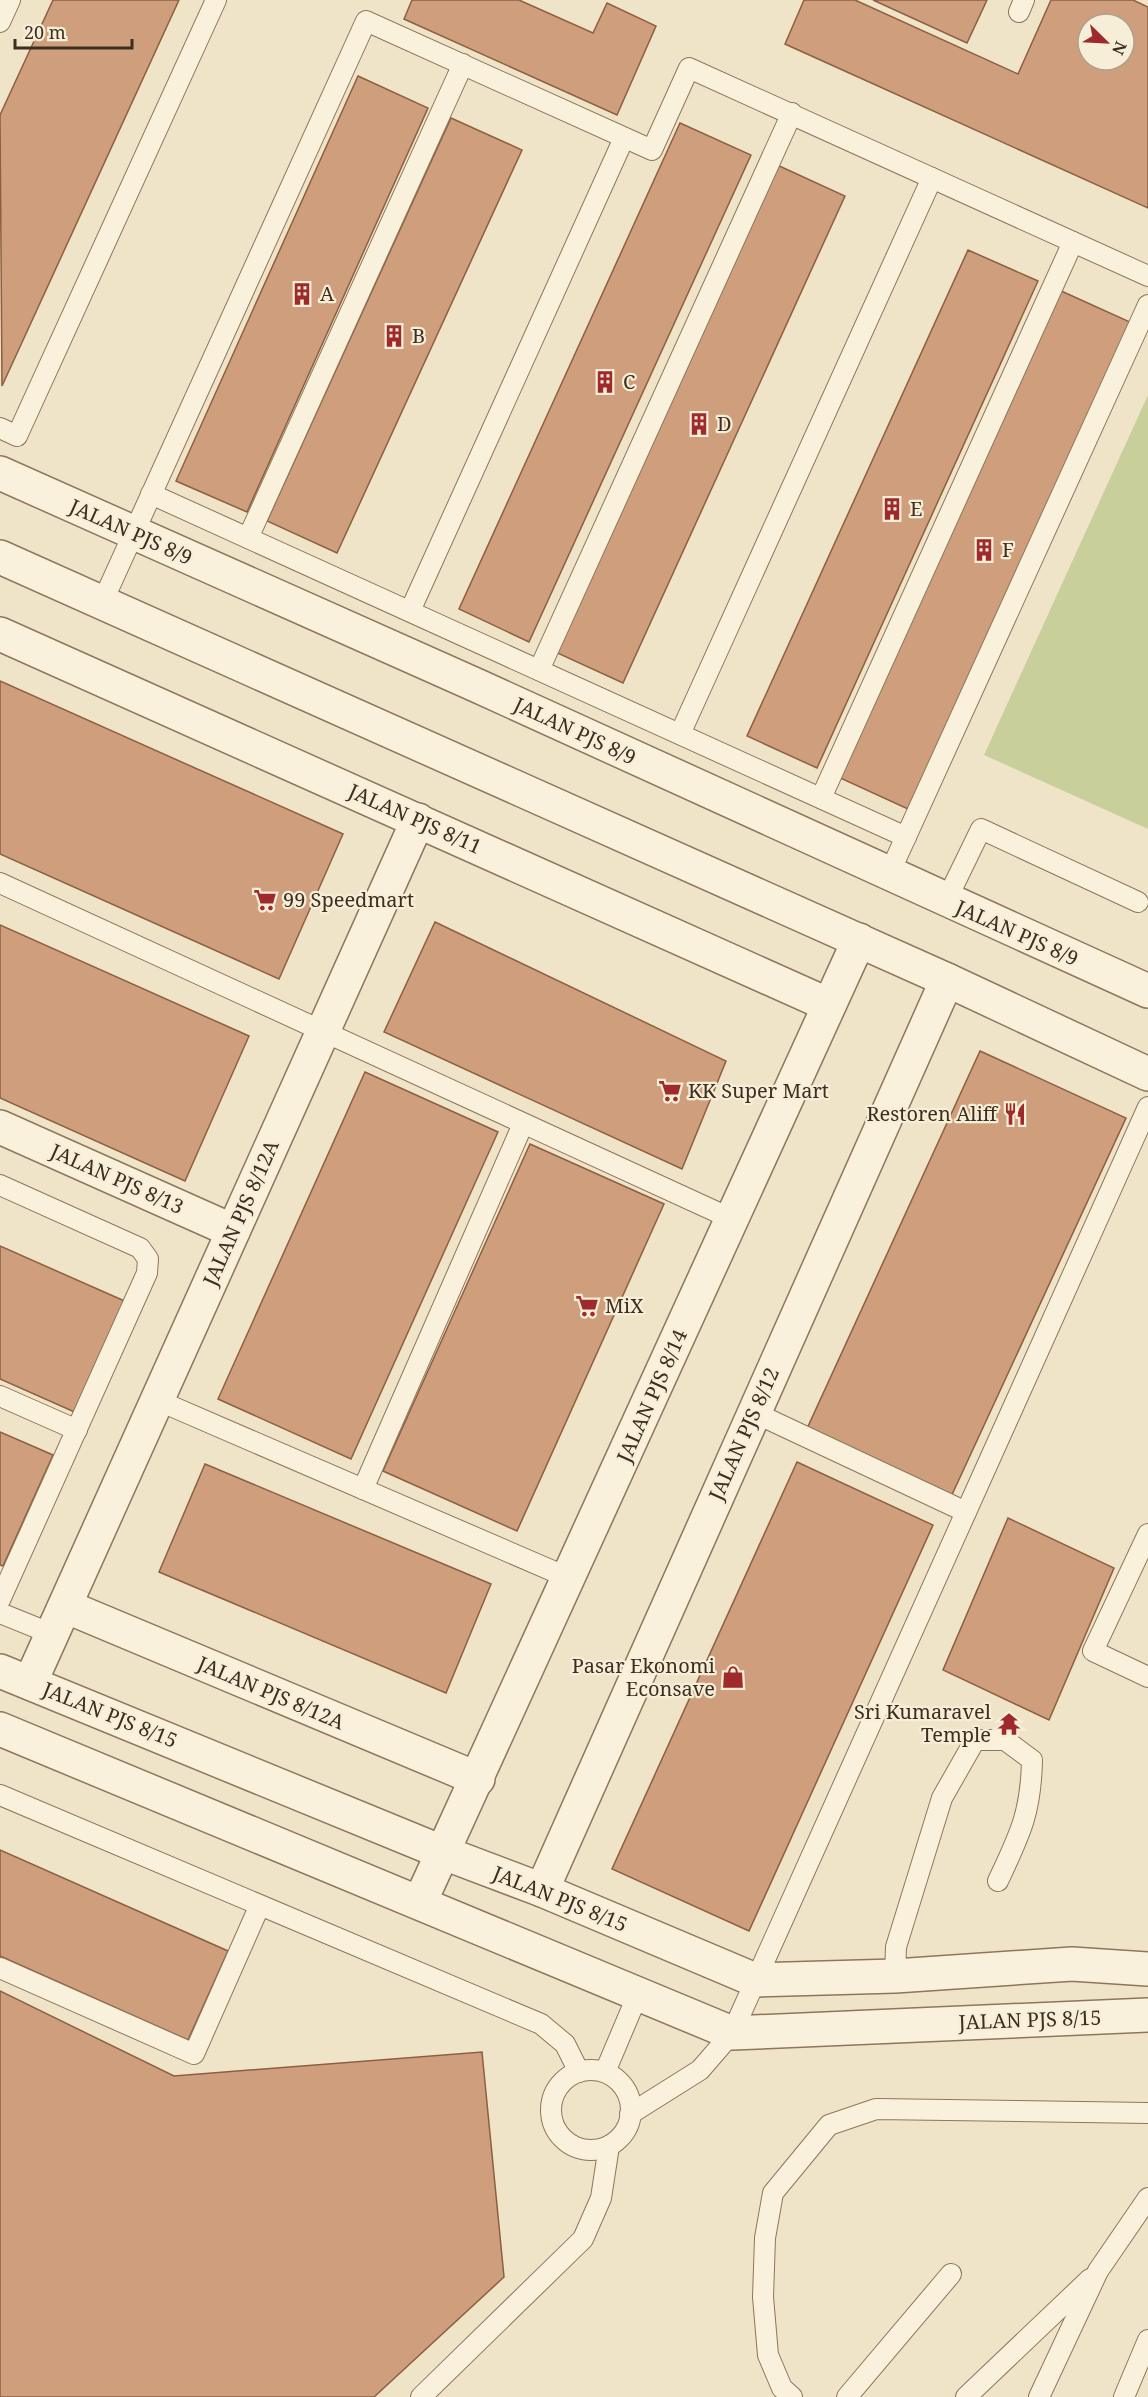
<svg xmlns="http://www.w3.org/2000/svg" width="1148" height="2397" font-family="'Noto Serif',serif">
<rect width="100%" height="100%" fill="#f0e4c8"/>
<polygon fill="#c9cf9b" points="1148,395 1148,829 984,755"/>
<g fill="#cf9f7d" stroke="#8d5f41" stroke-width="1.5" fill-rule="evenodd">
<polygon points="53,0 179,0 2,386 0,115"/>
<polygon points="412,0 519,0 593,33 607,3 656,26 617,115 404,19"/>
<path d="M 804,0 L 855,0 L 1018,74 L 1051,0 L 1133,0 L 1148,7 L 1148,208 L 785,44 ZM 1088,24 L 1124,24 L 1124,60 L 1088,60 Z"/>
<polygon points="873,0 987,0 967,43"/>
<polygon points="358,76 428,108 247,512 176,481"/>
<polygon points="451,118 522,150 337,553 267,521"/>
<polygon points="680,123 751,155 529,642 459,609"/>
<polygon points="775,164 845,196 623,683 553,651"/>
<polygon points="968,250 1038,281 817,768 747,736"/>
<polygon points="1059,290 1130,322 908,809 838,777"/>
<polygon points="0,681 343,834 279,979 0,854"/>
<polygon points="435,922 726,1061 682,1169 384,1032"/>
<polygon points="0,925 249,1036 185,1181 0,1098"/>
<polygon points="980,1051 1126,1118 950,1499 805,1433"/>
<polygon points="365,1072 498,1132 351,1459 218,1399"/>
<polygon points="530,1144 664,1204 517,1531 383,1471"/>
<polygon points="0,1246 129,1303 79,1414 0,1379"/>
<polygon points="0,1432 53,1455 3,1566 0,1565"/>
<polygon points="797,1462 933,1525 749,1931 612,1869"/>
<polygon points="205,1464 491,1584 446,1693 159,1572"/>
<polygon points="1008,1518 1114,1568 1049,1720 943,1670"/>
<polygon points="0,1850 228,1951 188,2040 0,1956"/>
<polygon points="0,1991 174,2076 482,2052 504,2277 374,2397 0,2397"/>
</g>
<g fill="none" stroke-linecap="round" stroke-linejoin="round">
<g stroke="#8d765c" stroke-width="22">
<g id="service">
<polyline points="1019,12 1024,0"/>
<polyline points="0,22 10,0"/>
<polyline points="0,428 17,436 216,0"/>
<polyline points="151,494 906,837"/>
<polyline points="248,538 463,64"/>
<polyline points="102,603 366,21 652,150 689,68 1148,276"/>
<polyline points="410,611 624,138"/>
<polyline points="539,670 792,113"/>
<polyline points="680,734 932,178"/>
<polyline points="821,798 1073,242"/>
<polyline points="889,874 1148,305"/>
<polyline points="0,883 732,1219"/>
<polyline points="946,901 981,829 1138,902"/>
<polyline points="0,1185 140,1248 148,1259 147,1273 0,1600"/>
<polyline points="0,1396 77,1430"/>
<polyline points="157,1400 569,1578"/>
<polyline points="753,1412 966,1512"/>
<polyline points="363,1489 523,1124"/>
<polyline points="1148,1534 1093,1651 1148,1677"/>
<polyline points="0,1613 52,1634"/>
<polyline points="0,1795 541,2024 565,2044 579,2072"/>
<polyline points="0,1968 194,2054 259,1907"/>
<path d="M 895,1976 L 896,1947 L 942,1798 L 975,1740 L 1005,1740 L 1032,1760 C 1031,1813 1020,1834 998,1881"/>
<circle cx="591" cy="2110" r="40"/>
<polyline points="605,2072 638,1994"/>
<polyline points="630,2114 700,2070 732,2033 1148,1107"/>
<polyline points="421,2397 583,2239 601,2198 609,2146"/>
<polyline points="792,2397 782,2388 768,2355 763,2297 765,2238 773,2193 829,2125 876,2109 1148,2113"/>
<polyline points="847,2397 951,2274"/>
<polyline points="966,2397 1090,2279"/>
<polyline points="1039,2397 1098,2271 1148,2198"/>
<polyline points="1124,2397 1148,2340"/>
</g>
</g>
<g stroke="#8d765c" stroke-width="36">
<g id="minor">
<polyline points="0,634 829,1005"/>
<polyline points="0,1127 233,1231"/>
<polyline points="65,1606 478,1779"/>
<polyline points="0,1671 444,1853 542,1890 755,1980 895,1976 1072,1964 1148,1969"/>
<polyline points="30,1683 418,820"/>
<polyline points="0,1729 732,2033 1148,2015"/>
<polyline points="542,1890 947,980"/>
<polyline points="420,1902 859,940"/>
</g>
</g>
<g stroke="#8d765c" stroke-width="36">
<g id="tertiary">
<polyline points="0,473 478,686 1148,991"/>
<polyline points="0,557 947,980 1148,1074"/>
</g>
</g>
<use href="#service" stroke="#faf1dc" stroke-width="20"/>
<use href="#minor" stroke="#faf1dc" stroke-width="33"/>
<use href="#tertiary" stroke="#faf1dc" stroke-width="33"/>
</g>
<defs>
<g id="building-bare" transform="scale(1.8)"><path d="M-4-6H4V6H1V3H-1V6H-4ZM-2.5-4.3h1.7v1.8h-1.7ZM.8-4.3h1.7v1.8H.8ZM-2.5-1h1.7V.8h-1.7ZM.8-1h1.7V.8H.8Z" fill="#9e2a2b" stroke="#f7eed8" stroke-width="2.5" paint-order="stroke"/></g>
<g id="supermarket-bare" transform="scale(1.8)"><path d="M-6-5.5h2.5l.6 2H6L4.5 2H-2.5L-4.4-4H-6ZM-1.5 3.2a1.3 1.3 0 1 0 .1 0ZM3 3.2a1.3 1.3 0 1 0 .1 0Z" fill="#9e2a2b" stroke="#f7eed8" stroke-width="2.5" paint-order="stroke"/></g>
<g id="restaurant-bare" transform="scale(1.8)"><path d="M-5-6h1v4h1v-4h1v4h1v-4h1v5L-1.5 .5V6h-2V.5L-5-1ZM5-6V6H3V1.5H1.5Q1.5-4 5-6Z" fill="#9e2a2b" stroke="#f7eed8" stroke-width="2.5" paint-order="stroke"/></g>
<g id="shop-bare" transform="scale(1.8)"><path d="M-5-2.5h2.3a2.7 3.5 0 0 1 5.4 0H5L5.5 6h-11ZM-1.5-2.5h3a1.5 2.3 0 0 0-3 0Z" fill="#9e2a2b" stroke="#f7eed8" stroke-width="2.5" paint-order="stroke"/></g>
<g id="temple-bare" transform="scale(1.8)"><path d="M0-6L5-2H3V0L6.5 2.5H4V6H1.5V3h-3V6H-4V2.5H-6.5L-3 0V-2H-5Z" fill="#9e2a2b" stroke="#f7eed8" stroke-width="2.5" paint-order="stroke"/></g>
</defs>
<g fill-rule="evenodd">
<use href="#building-bare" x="302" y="294"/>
<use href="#building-bare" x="394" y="336"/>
<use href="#building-bare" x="605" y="382"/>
<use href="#building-bare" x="699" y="424"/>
<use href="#building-bare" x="892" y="509"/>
<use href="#building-bare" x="984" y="550"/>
<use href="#supermarket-bare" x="265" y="900"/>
<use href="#supermarket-bare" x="670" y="1091"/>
<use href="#restaurant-bare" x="1015" y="1114"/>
<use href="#supermarket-bare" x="587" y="1306"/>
<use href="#shop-bare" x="733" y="1677"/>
<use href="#temple-bare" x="1009" y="1724"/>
</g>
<g text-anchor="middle" stroke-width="4.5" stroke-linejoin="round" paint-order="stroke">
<g font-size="20" fill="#3d2e20" stroke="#f7eed8" text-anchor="start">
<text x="320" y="301">A</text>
<text x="412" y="343">B</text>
<text x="623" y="389">C</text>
<text x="717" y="431">D</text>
<text x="910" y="516">E</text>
<text x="1002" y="557">F</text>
<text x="283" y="907">99 Speedmart</text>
<text x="688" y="1098">KK Super Mart</text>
<text x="997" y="1121" text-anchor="end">Restoren Aliff</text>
<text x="605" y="1313">MiX</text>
<text x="715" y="1673" text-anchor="end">Pasar Ekonomi<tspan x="715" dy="23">Econsave</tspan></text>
<text x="991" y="1719" text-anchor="end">Sri Kumaravel<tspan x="991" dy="23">Temple</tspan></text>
</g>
<g font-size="20" fill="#3d2e20" stroke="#f7eed8">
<text transform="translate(131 532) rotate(24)" y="7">JALAN PJS 8/9</text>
<text transform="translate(575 731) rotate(25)" y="7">JALAN PJS 8/9</text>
<text transform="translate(415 819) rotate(24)" y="7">JALAN PJS 8/11</text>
<text transform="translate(1017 933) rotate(24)" y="7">JALAN PJS 8/9</text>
<text transform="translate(117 1179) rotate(24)" y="7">JALAN PJS 8/13</text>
<text transform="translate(241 1213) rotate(-66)" y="7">JALAN PJS 8/12A</text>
<text transform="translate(652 1396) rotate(-66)" y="7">JALAN PJS 8/14</text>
<text transform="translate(744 1434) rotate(-66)" y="7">JALAN PJS 8/12</text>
<text transform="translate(271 1693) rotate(23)" y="7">JALAN PJS 8/12A</text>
<text transform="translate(110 1715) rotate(22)" y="7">JALAN PJS 8/15</text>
<text transform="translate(560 1899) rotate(22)" y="7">JALAN PJS 8/15</text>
<text transform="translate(1030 2020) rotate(-2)" y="7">JALAN PJS 8/15</text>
</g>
</g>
<g transform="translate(1106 42) rotate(114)"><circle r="28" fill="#f7eed8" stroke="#ada18e" stroke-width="1.5"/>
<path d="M0-4.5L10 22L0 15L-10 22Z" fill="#9e2a2b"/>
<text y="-9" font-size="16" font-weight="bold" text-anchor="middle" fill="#3d2e20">N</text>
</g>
<path d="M15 39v9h117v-9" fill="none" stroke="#3d2e20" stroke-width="3"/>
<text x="24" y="39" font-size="18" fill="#3d2e20" stroke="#f7eed8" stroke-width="4.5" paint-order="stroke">20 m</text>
</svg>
